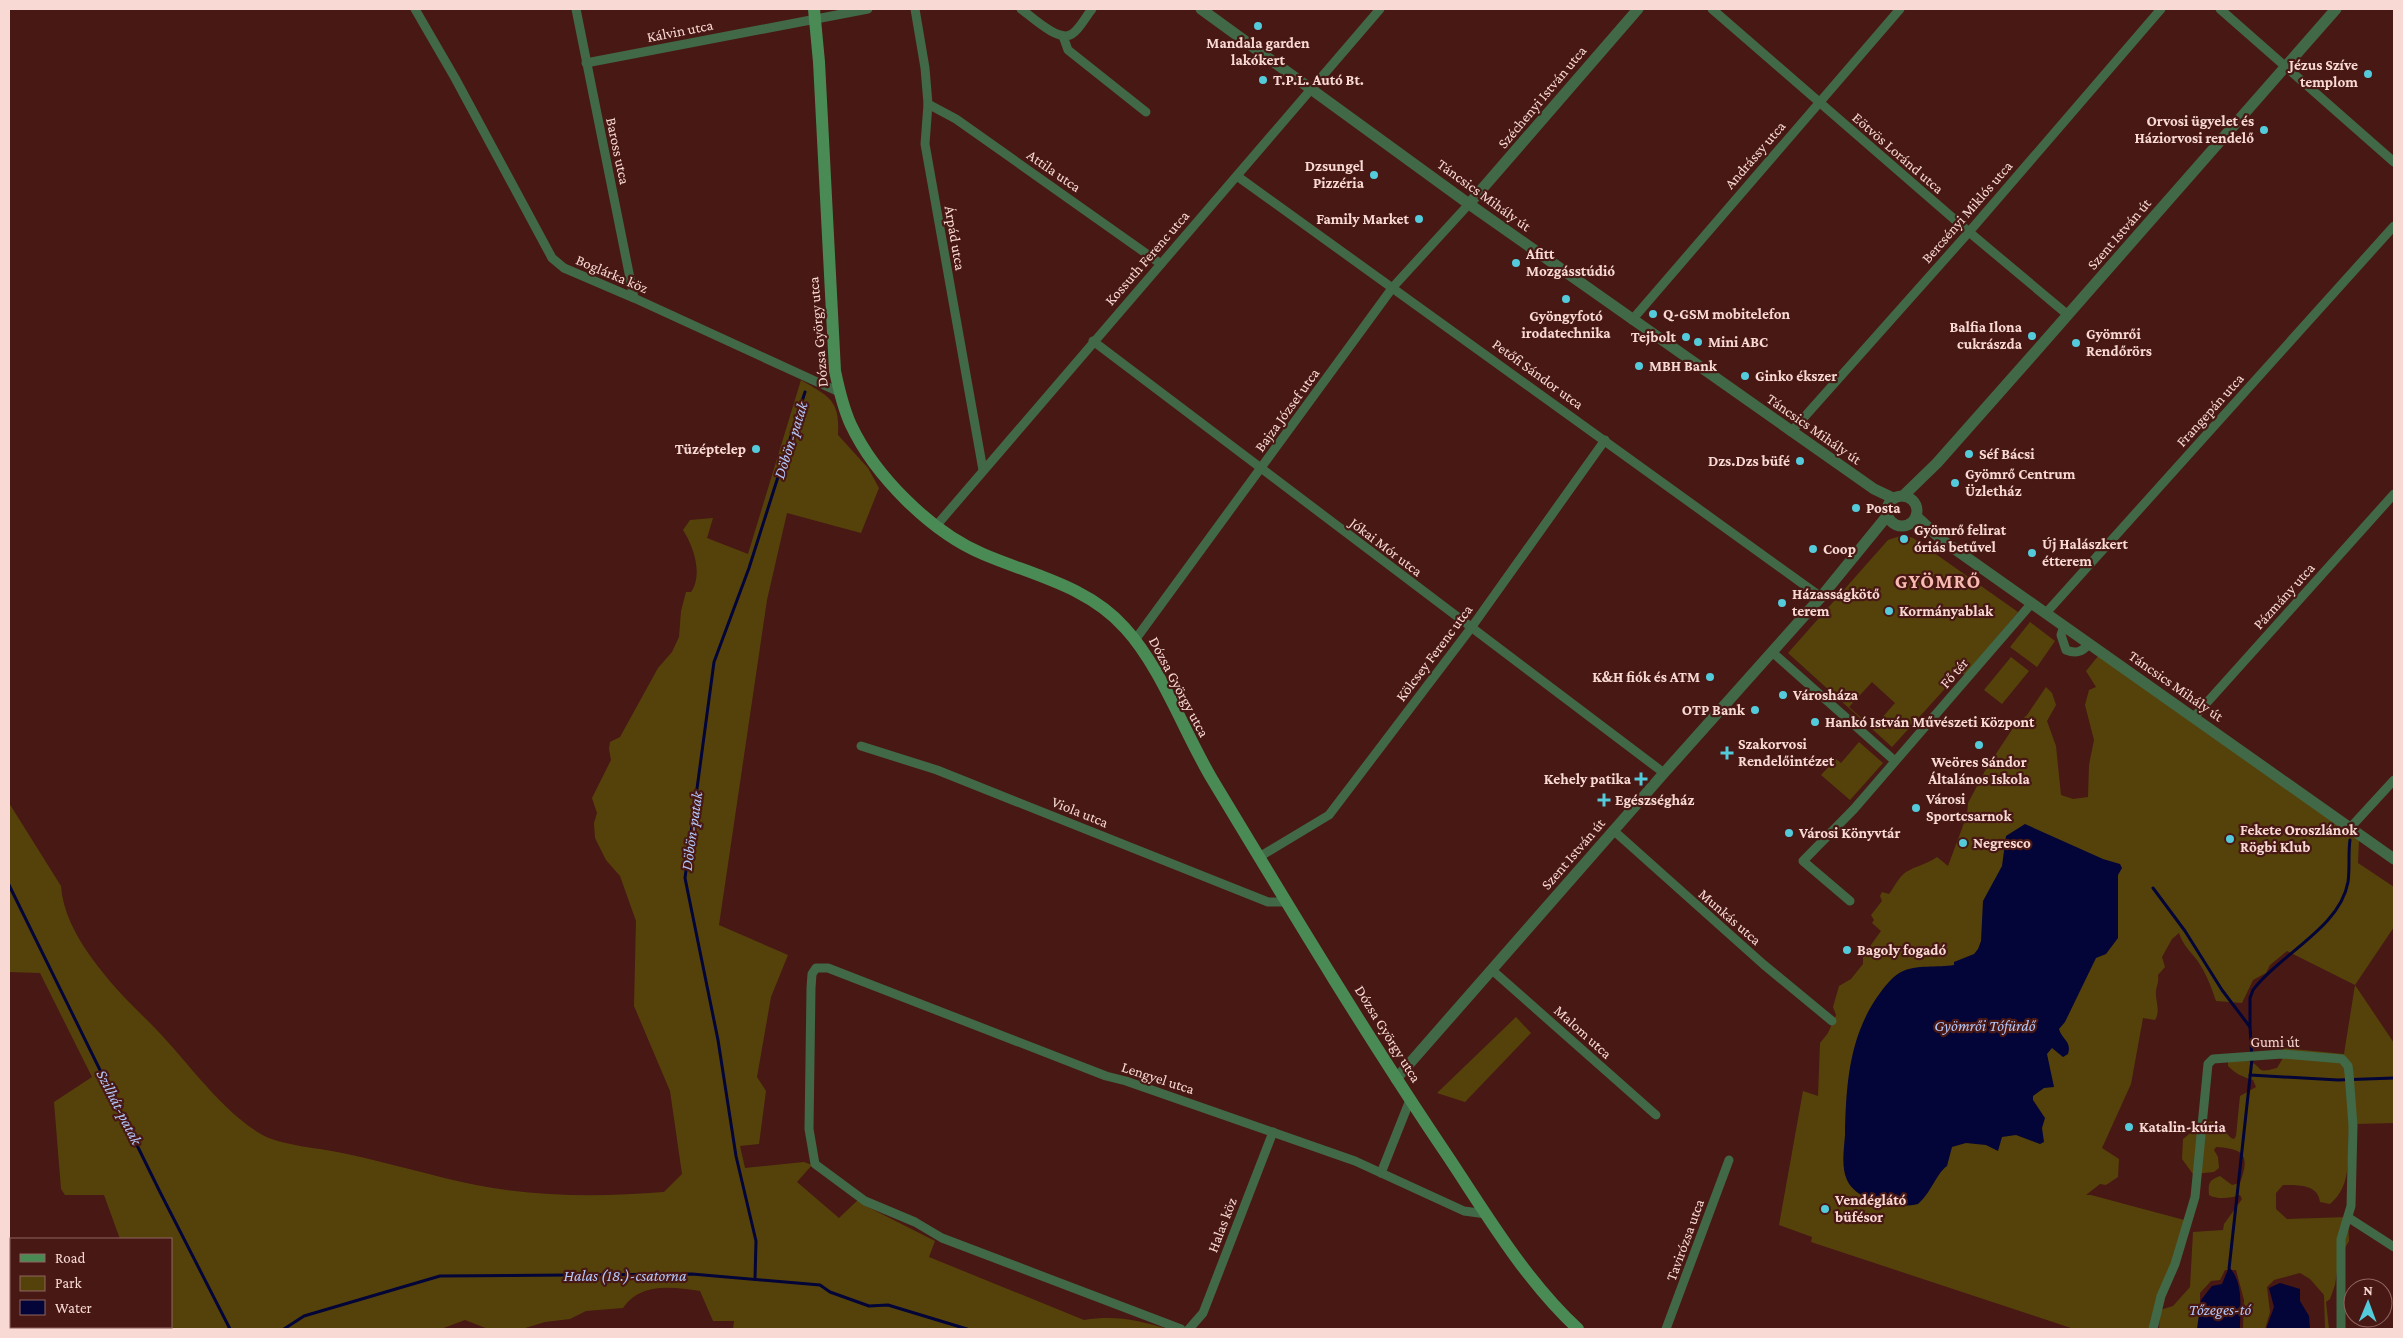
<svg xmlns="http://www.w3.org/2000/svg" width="2403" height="1338" font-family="'Crimson Pro',serif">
<rect width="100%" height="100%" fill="#481814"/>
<g fill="#55420b" fill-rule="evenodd">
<path d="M 801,380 C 829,397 840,399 838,435 L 868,468 L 879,488 L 861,533 L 787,513 L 767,600 L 719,925 L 788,955 L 771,997 L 757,1077 L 766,1091 L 759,1144 L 740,1146 L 745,1168 L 804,1162 L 812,1165 L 797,1182 L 839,1218 L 859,1199 L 864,1205 L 935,1241 L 929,1257 L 1084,1320 C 1116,1315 1137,1320 1168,1329 L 733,1329 L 734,1321 L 713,1321 L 700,1291 C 672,1287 641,1282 623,1308 L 586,1311 L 570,1319 L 545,1322 L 522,1329 L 488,1329 L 465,1320 L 441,1329 L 156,1329 L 155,1327 L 171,1327 L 171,1239 L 120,1239 L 104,1195 L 65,1195 L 61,1189 L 54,1102 L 92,1077 L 40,973 L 9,972 L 9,803 L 61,886 C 64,935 113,987 147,1020 C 184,1056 216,1106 259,1133 C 279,1146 323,1148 347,1154 C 390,1163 432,1176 476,1185 C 537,1197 602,1197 664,1192 L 682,1174 L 670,1091 L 634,1006 L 636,921 L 620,876 L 606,860 L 595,838 L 594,823 L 597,813 L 592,798 L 611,760 L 609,749 L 610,742 L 620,737 L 658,668 L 672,652 L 679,637 L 681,611 L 686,592 L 691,592 C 703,575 694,547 683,530 L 690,520 L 713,518 L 707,538 L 748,554 Z"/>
<path d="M 1903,535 L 1913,538 L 2018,612 L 1965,675 L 1960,672 L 1892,747 L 1788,653 L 1888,540 ZM 1872,682 L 1895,703 L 1873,728 L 1849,707 Z"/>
<polygon points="2030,622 2055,641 2037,667 2010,647"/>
<path d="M 2099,655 L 2359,840 L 2358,863 L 2394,887 L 2394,927 L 2355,985 L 2394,1043 L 2394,1123 L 2356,1124 L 2349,1128 C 2347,1155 2353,1185 2330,1204 L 2320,1202 C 2318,1184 2298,1185 2283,1185 L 2276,1193 L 2276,1209 L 2287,1219 L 2348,1217 L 2349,1241 L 2339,1258 L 2335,1285 L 2330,1299 L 2326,1302 L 2329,1329 L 2325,1329 L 2324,1295 L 2310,1279 L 2300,1273 L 2274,1280 L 2267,1287 L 2270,1312 L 2265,1329 L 2243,1329 L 2244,1300 L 2236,1270 L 2225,1270 L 2220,1280 L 2211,1281 L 2200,1293 L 2200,1329 L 2159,1329 L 2160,1310 L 2173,1306 L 2190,1287 L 2193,1232 L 2223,1230 L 2224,1224 L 2242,1199 L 2240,1195 C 2231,1198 2218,1200 2209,1195 C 2208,1183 2209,1180 2220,1176 L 2232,1185 L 2240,1183 C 2250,1155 2245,1149 2216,1147 L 2214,1150 L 2218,1157 L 2219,1168 L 2214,1172 L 2193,1174 L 2182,1159 L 2183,1139 L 2204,1122 L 2215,1121 L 2231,1138 L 2234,1139 L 2236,1136 L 2240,1096 L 2256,1087 L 2253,1080 C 2243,1077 2236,1074 2228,1066 L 2228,1060 C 2234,1061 2243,1059 2249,1061 C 2265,1068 2254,1074 2277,1068 L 2283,1058 L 2283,1048 L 2344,1054 L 2355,985 L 2287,951 L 2270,965 L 2266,973 L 2253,980 L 2242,1003 L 2216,1001 C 2211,986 2206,973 2197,960 C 2190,951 2183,945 2179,933 L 2172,939 L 2162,957 L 2165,967 L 2158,975 C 2159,982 2157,984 2156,991 C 2155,1001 2161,1010 2155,1020 L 2143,1018 L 2131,1084 L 2102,1148 L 2119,1159 L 2118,1177 L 2106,1185 L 2100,1184 L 2086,1195 L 2091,1195 L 2188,1221 L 2153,1329 L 2074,1329 L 1811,1242 L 1812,1237 L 1779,1225 L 1803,1091 L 1818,1096 L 1820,1043 L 1828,1033 L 1836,1015 L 1833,1007 L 1839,986 L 1851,979 L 1863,964 L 1863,956 L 1881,931 L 1872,923 L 1874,920 L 1871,915 L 1882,901 L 1880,896 L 1882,892 L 1889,894 C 1895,886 1898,878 1906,872 C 1916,866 1927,864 1937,857 L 1948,866 L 1967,815 L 1968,803 L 1986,769 L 2013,728 L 2027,715 L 2046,687 L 2052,693 L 2056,705 L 2047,721 L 2056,746 L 2061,795 L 2073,799 L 2088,797 L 2089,765 L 2094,740 L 2085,705 L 2089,690 L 2096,687 L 2086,671 Z"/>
<polygon points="2011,657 2029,671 2002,704 1984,690"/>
<polygon points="1859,742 1883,763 1850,800 1821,775 1836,759 1841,763"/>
<polygon points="1516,1017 1531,1033 1465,1102 1437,1093"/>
</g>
<g fill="#030437">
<path d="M 2025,824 L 2103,859 L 2120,864 L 2122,868 L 2118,875 L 2118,938 L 2106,954 L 2096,958 L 2065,1022 L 2059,1029 C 2062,1040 2072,1041 2068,1054 L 2063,1057 L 2052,1048 L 2047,1054 L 2054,1087 L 2044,1088 L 2033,1096 L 2033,1100 L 2045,1118 L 2042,1128 L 2044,1142 L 2040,1144 L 2016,1135 L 2002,1137 L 1998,1151 L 1986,1145 L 1966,1143 L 1952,1147 L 1947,1166 C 1936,1174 1931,1193 1918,1204 C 1897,1209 1857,1202 1847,1180 C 1841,1167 1844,1149 1845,1135 C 1846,1085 1849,1035 1880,993 C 1886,985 1892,977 1901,972 C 1916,964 1938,968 1954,965 L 1954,962 L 1974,954 L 1978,949 L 1981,941 L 1983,901 L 2002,866 L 2006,836 Z"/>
<path d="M 2229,1267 C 2244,1282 2240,1309 2240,1329 L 2197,1329 L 2201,1300 L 2212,1286 L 2222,1284 Z"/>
<polygon points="2280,1283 2300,1289 2300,1301 2309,1316 2310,1329 2266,1329 2274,1307 2269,1288"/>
</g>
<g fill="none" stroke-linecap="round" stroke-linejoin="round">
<g stroke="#030437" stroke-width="3">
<polyline points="9,885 160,1192 230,1329"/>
<polyline points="2153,888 2185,931 2222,990 2250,1027 2252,1059 2229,1269"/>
<path d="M 2250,1027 L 2250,998 L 2253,990 C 2280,954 2340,928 2348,882 C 2350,868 2348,853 2350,840"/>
<polyline points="2250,1075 2338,1080 2394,1078"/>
<polyline points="755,1279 756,1241 736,1156 718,1040 685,878 714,662 749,568 805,392"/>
<polyline points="284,1329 304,1316 440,1276 692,1274 820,1285 830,1292 869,1306 888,1305 967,1329"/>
</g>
<g stroke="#416847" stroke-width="9">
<polyline points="415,9 455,78 552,258 564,268 634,298 839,392"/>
<polyline points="576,9 634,298"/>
<polyline points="915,9 925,68 928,104 925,144 983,470"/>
<path d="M 1021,9 C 1032,17 1059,43 1072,34 C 1080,29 1086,16 1092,9"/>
<polyline points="1712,9 1969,232 2068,315"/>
<polyline points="2220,9 2394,162"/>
<polyline points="1063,36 1068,50 1146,112"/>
<polyline points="586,63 868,9"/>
<polyline points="928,104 956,119 1161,264"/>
<polyline points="1237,176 1821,597"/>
<polyline points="1632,320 1900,9"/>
<polyline points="1093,341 1664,773"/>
<polyline points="1791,432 1969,232 2161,9"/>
<polyline points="936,526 1380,9"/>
<polyline points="2046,613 2394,226"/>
<path d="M 2064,626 L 2061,635 L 2066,650 C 2076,654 2082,652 2089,644"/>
<polyline points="1135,640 1393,287 1469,204"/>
<polyline points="1772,652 1895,761"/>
<polyline points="2194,717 2394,494"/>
<polyline points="861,746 937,770 1268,902 1287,902"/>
<polyline points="2350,828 2394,780"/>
<polyline points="1613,830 1763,964 1832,1021"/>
<polyline points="1259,857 1329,815 1471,628 1605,440"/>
<polyline points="1850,901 1803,861 1854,809 2032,603"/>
<polyline points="1492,970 1656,1115"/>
<polyline points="1381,1173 1410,1100"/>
<polyline points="2349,1218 2394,1247"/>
<polyline points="1181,1329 942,1238 915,1222 865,1201 815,1164 809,1129 811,988 812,974 816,968 828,968 1106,1076 1126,1081 1355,1161 1464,1211 1486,1214"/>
<polyline points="1189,1329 1203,1313 1273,1132"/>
<polyline points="1666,1329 1729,1160"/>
<polyline points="2153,1329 2161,1296 2175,1264 2195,1197 2208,1064 2213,1059 2282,1054 2342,1059 2348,1066 2349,1073 2353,1126 2351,1206 2341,1239 2341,1329"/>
</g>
<g stroke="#416847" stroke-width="11">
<polyline points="1201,9 1469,204 1874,489 1893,498"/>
<polyline points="1469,204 1638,9"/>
<circle cx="1902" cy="511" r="15"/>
<polyline points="1903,496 1937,463 2029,359 2336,9"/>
<polyline points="1916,516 1942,540 2394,859"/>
<polyline points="1396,1079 1664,773 1821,597 1887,516"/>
</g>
<path stroke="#4a8b55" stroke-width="12" d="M 814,9 L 819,62 L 835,371 C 839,390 843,408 851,425 C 875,476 931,532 983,554 C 1032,575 1088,586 1125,628 C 1161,667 1184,732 1212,779 C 1288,905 1364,1032 1447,1155 C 1487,1215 1525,1280 1578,1329"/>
</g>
<g fill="#53cbdb" stroke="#481814" stroke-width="2">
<circle cx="1258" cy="26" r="5"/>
<circle cx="2368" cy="74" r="5"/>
<circle cx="1263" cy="80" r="5"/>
<circle cx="2264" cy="130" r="5"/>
<circle cx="1374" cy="175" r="5"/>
<circle cx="1419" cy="219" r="5"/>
<circle cx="1516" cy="263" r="5"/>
<circle cx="1566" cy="299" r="5"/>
<circle cx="1653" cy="314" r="5"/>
<circle cx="2032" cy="336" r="5"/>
<circle cx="1686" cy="337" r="5"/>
<circle cx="1698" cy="342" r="5"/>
<circle cx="2076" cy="343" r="5"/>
<circle cx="1639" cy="366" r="5"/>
<circle cx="1745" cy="376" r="5"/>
<circle cx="756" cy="449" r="5"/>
<circle cx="1969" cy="454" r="5"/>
<circle cx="1800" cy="461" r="5"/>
<circle cx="1955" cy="483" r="5"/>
<circle cx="1856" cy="508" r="5"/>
<circle cx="1904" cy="539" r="5"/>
<circle cx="1813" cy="549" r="5"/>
<circle cx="2032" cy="553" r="5"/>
<circle cx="1782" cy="603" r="5"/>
<circle cx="1889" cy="611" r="5"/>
<circle cx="1710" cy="677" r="5"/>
<circle cx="1783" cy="695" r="5"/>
<circle cx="1755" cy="710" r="5"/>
<circle cx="1815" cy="722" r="5"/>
<circle cx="1979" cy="745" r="5"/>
<path d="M1724.5 745.5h5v5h5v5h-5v5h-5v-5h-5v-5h5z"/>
<path d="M1638.5 771.5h5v5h5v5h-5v5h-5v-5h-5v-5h5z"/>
<path d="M1601.5 792.5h5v5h5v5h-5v5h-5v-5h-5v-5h5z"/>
<circle cx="1916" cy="808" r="5"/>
<circle cx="1789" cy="833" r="5"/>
<circle cx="2230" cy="839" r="5"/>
<circle cx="1963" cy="843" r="5"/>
<circle cx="1847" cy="950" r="5"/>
<circle cx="2129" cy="1127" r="5"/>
<circle cx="1825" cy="1209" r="5"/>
</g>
<g text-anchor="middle" stroke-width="4.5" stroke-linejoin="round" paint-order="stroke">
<g font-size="15" fill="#f9d9d4" stroke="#481814">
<text transform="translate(680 31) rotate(-11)" y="5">Kálvin utca</text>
<text transform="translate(1542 97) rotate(-50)" y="5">Széchenyi István utca</text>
<text transform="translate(618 151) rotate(78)" y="5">Baross utca</text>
<text transform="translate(1898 153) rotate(41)" y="5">Eötvös Loránd utca</text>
<text transform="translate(1755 155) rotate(-49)" y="5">Andrássy utca</text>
<text transform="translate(1054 171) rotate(35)" y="5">Attila utca</text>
<text transform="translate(1484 195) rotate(36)" y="5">Táncsics Mihály út</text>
<text transform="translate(1967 212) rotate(-49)" y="5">Bercsényi Miklós utca</text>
<text transform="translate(2119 234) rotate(-49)" y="5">Szent István út</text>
<text transform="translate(955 238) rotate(80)" y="5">Árpád utca</text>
<text transform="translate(1147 258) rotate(-49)" y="5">Kossuth Ferenc utca</text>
<text transform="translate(612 274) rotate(23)" y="5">Boglárka köz</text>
<text transform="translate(818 332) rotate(-95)" y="5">Dózsa György utca</text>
<text transform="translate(1538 374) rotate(36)" y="5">Petőfi Sándor utca</text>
<text transform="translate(1287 410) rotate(-54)" y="5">Bajza József utca</text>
<text transform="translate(2210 410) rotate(-48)" y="5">Frangepán utca</text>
<text transform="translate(1814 429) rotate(35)" y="5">Táncsics Mihály út</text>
<text transform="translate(1386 547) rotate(37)" y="5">Jókai Mór utca</text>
<text transform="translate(2284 596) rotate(-48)" y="5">Pázmány utca</text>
<text transform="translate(1434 653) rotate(-53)" y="5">Kölcsey Ferenc utca</text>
<text transform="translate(1954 673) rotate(-49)" y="5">Fő tér</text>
<text transform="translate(2176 686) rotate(35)" y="5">Táncsics Mihály út</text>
<text transform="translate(1179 687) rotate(62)" y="5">Dózsa György utca</text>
<text transform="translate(1080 812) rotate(22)" y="5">Viola utca</text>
<text transform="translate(1573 854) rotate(-49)" y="5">Szent István út</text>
<text transform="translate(1730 917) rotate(41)" y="5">Munkás utca</text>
<text transform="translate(1583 1032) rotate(42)" y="5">Malom utca</text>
<text transform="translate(1388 1034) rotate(58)" y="5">Dózsa György utca</text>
<text x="2275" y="1047">Gumi út</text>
<text transform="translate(1158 1078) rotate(18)" y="5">Lengyel utca</text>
<text transform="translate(1222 1225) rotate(-69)" y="5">Halas köz</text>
<text transform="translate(1685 1240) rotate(-70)" y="5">Tavirózsa utca</text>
</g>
<g font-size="15" font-weight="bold" fill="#f9d9d4" stroke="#481814" text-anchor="start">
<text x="1258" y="48" text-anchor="middle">Mandala garden<tspan x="1258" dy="17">lakókert</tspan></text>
<text x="2358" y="70" text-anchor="end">Jézus Szíve<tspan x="2358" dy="17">templom</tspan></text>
<text x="1273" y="85">T.P.L. Autó Bt.</text>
<text x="2254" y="126" text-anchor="end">Orvosi ügyelet és<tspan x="2254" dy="17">Háziorvosi rendelő</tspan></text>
<text x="1364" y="171" text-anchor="end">Dzsungel<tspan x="1364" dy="17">Pizzéria</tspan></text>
<text x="1409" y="224" text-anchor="end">Family Market</text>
<text x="1526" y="259">Afitt<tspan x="1526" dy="17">Mozgásstúdió</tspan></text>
<text x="1663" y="319">Q-GSM mobitelefon</text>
<text x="1566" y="321" text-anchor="middle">Gyöngyfotó<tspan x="1566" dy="17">irodatechnika</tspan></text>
<text x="2022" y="332" text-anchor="end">Balfia Ilona<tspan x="2022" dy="17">cukrászda</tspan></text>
<text x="2086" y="339">Gyömrői<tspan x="2086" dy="17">Rendőrörs</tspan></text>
<text x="1676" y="342" text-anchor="end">Tejbolt</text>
<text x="1708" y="347">Mini ABC</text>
<text x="1649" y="371">MBH Bank</text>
<text x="1755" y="381">Ginko ékszer</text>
<text x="746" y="454" text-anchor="end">Tüzéptelep</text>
<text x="1979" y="459">Séf Bácsi</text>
<text x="1790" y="466" text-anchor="end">Dzs.Dzs büfé</text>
<text x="1965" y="479">Gyömrő Centrum<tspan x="1965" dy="17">Üzletház</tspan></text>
<text x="1866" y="513">Posta</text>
<text x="1914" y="535">Gyömrő felirat<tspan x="1914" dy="17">óriás betűvel</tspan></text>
<text x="2042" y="549">Új Halászkert<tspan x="2042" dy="17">étterem</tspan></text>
<text x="1823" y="554">Coop</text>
<text x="1792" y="599">Házasságkötő<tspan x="1792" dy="17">terem</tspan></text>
<text x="1899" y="616">Kormányablak</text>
<text x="1700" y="682" text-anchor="end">K&amp;H fiók és ATM</text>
<text x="1793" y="700">Városháza</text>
<text x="1745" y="715" text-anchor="end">OTP Bank</text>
<text x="1825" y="727">Hankó István Művészeti Központ</text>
<text x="1738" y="749">Szakorvosi<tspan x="1738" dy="17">Rendelőintézet</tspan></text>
<text x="1979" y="767" text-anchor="middle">Weöres Sándor<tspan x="1979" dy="17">Általános Iskola</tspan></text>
<text x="1631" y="784" text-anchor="end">Kehely patika</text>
<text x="1926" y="804">Városi<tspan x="1926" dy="17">Sportcsarnok</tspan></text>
<text x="1615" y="805">Egészségház</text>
<text x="2240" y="835">Fekete Oroszlánok<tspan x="2240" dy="17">Rögbi Klub</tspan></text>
<text x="1799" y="838">Városi Könyvtár</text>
<text x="1973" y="848">Negresco</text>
<text x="1857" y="955">Bagoly fogadó</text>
<text x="2139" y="1132">Katalin-kúria</text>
<text x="1835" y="1205">Vendéglátó<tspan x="1835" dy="17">büfésor</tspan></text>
</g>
<g font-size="16" font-style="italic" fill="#b3c7fa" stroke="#481814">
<text transform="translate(790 440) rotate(-72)" y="6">Döbön-patak</text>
<text transform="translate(691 831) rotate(-82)" y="6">Döbön-patak</text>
<text x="1985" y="1031">Gyömrői Tófürdő</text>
<text transform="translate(120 1107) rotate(63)" y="6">Szilhát-patak</text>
<text x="625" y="1281">Halas (18.)-csatorna</text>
<text x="2220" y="1315">Tőzeges-tó</text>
</g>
<g font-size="20" font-weight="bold" letter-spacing="1" fill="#f9bab1" stroke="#481814">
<text x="1938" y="588">GYÖMRŐ</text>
</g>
</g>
<rect width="2403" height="1338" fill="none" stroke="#f9d9d4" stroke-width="20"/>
<rect x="10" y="1238" width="162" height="90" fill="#481814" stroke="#8f6561"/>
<rect x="20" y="1254" width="25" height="8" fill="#4a8b55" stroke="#8f6561"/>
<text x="55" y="1263" font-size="15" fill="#f9d9d4">Road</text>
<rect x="20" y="1276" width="25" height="15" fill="#55420b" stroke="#8f6561"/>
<text x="55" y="1288" font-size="15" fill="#f9d9d4">Park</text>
<rect x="20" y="1300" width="25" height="15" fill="#030437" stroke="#8f6561"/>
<text x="55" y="1313" font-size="15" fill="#f9d9d4">Water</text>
<g transform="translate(2368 1303) rotate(1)"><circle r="24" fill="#481814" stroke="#8f6561"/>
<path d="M0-4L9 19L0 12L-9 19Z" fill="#53cbdb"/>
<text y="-8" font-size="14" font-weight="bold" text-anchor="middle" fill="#f9d9d4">N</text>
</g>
</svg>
